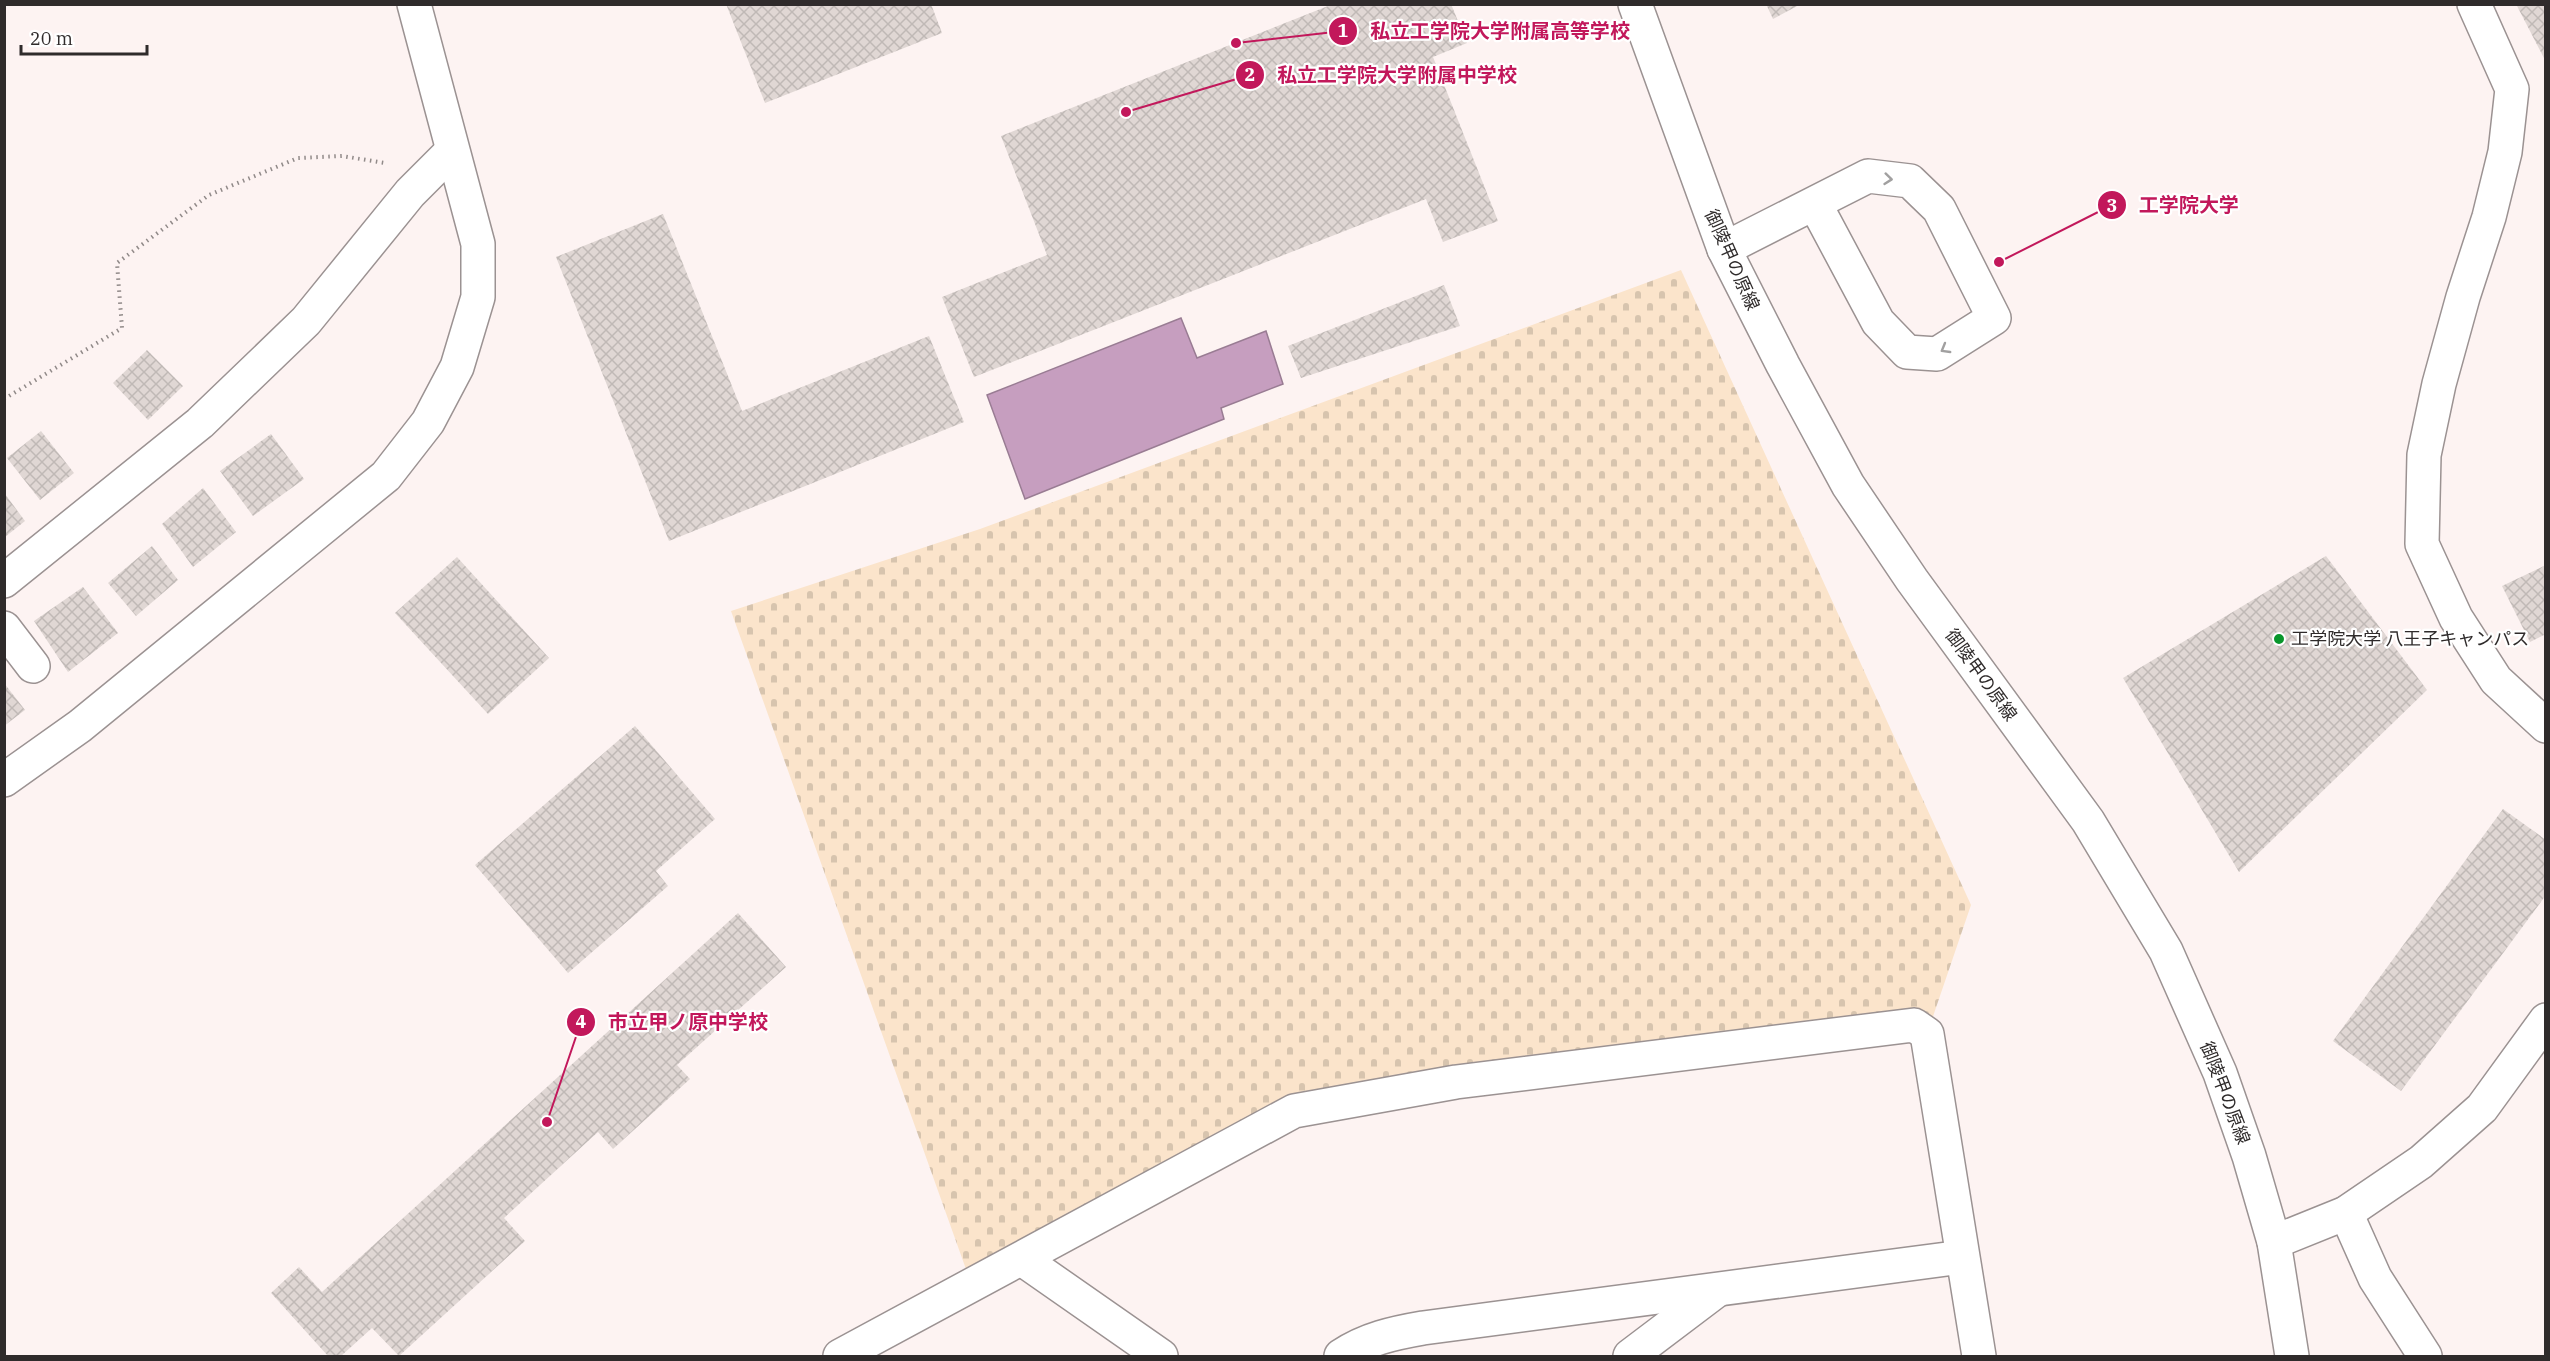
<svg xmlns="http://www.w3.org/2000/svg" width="2550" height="1361" font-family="'IBM Plex Serif','Noto Sans JP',serif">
<defs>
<pattern id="cemetery-stones" width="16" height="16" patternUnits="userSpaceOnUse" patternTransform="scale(1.5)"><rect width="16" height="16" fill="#fbe4cb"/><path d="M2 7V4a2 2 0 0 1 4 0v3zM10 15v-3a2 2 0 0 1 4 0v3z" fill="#d7c4ae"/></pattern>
<pattern id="building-cross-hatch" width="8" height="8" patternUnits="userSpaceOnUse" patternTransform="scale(1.5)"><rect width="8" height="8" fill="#e0d7d4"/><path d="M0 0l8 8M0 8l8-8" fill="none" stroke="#c0b9b6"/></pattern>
</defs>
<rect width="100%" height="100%" fill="#fdf3f2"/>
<polygon fill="url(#cemetery-stones)" points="1681,270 1971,905 1927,1034 1295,1111 972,1286 731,611 980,529"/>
<polygon fill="#c69ebf" stroke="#997c93" stroke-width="1.5" points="1181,318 1197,358 1266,331 1283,384 1221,408 1224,419 1025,499 987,395"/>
<g fill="url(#building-cross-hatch)">
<polygon points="726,4 931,4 942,33 765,103"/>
<polygon points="1333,4 1451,4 1467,43 1433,57 1498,221 1443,242 1426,199 974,377 942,297 1047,255 1001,136"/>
<polygon points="1766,4 1801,4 1773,19"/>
<polygon points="2516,4 2546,4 2546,62"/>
<polygon points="663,214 742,411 929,336 964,422 669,541 556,257"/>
<polygon points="1444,285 1460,326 1301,378 1288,346"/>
<polygon points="147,350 183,386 148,420 113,383"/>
<polygon points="41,431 74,473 40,500 7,458"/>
<polygon points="271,434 304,479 253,516 220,471"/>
<polygon points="203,488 236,532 193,567 162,524"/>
<polygon points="5,494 25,521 5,537"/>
<polygon points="152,546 178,580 136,616 108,583"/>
<polygon points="2326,556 2427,690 2239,872 2123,678"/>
<polygon points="457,557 549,658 488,714 395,613"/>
<polygon points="2546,565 2546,634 2530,642 2502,586"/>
<polygon points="83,587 118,633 68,672 34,621"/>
<polygon points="4,683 25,710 4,726"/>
<polygon points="635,726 715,819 656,871 668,886 568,973 475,865"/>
<polygon points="2503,809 2546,840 2546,895 2401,1091 2333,1041"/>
<polygon points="738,913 786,967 677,1065 690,1079 613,1149 598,1132 504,1218 525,1241 399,1356 372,1328 341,1356 328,1356 271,1293 299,1267 322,1292"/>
</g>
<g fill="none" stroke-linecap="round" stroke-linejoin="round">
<g stroke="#9b9292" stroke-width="36">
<g id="minor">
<polyline points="1635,4 1724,249 1783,365 1848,485 1912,580 2088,821 2166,951 2220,1073 2249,1156 2274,1242 2292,1356"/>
<polyline points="2474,4 2512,89 2505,152 2489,217 2463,297 2439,384 2424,455 2422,544 2456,618 2496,680 2546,726"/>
<polyline points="1724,249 1868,176 1910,181 1939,209 1994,318 1937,354 1907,352 1878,322 1815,204"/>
<polyline points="4,581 200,423 306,321 410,193 452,151"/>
<polyline points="4,628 33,666"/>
<polyline points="4,780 80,726 386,476 428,422 457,367 478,297 478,244 414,4"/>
<polyline points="2346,1213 2375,1278 2425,1356"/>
<polyline points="2274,1242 2346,1213 2421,1162 2482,1108 2546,1020"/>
<polyline points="1022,1259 1161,1356"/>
<polyline points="840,1356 1294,1111 1456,1082 1914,1025 1927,1034 1979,1356"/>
<path d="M 1341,1356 C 1366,1339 1394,1333 1423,1328 L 1962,1257"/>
<polyline points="1630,1356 1716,1291"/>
</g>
</g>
<polyline stroke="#918a89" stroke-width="4" stroke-dasharray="1.5 4.5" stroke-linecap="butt" points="4,399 122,328 117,263 209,195 298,158 342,156 385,163"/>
<use href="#minor" stroke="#fff" stroke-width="33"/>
</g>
<defs><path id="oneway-chevron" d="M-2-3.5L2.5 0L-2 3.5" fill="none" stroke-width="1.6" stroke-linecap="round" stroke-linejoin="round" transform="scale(1.5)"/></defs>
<g stroke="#a1a0a0">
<use href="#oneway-chevron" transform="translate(1888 179) rotate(6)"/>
<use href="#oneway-chevron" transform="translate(1945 349) rotate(150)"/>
</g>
<circle fill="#09962b" stroke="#fff" stroke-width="2" cx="2279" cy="639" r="6"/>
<g text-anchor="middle" stroke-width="4.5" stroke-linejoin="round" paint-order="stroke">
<g font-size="18" fill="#2f2b2b" stroke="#fff">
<text transform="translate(1732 260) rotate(66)" y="6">御陵甲の原線</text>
<text transform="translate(1981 675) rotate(54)" y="6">御陵甲の原線</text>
<text transform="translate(2225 1093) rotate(69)" y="6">御陵甲の原線</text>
</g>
<g font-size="18" fill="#2f2b2b" stroke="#fff" text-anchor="start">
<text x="2291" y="645">工学院大学 八王子キャンパス</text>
</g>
</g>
<path fill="none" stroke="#c2185b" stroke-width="2" d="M1236 43L1343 31M1126 112L1250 75M1999 262L2112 205M547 1122L581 1022"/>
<g fill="#c2185b" stroke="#fff" stroke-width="2">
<circle cx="1236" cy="43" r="6"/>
<circle cx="1126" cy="112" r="6"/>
<circle cx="1999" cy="262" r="6"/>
<circle cx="547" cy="1122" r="6"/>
<circle cx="1343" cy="31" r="15"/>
<circle cx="1250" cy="75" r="15"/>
<circle cx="2112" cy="205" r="15"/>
<circle cx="581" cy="1022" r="15"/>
</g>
<g font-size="18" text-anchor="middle" font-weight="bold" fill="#fff">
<text x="1343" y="37">1</text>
<text x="1250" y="81">2</text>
<text x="2112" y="212">3</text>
<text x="581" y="1028">4</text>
</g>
<g font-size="20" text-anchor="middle" font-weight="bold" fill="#c2185b" stroke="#fff" stroke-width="4.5" stroke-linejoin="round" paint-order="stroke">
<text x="1500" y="38">私立工学院大学附属高等学校</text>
<text x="1397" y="82">私立工学院大学附属中学校</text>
<text x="2189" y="212">工学院大学</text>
<text x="688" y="1029">市立甲ノ原中学校</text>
</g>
<rect width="2550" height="1361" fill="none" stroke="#2f2b2b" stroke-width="12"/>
<path d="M21 45v9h126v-9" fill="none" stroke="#2f2b2b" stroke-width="3"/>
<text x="30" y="45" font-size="18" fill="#2f2b2b" stroke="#ffffff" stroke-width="4.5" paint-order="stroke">20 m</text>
</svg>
